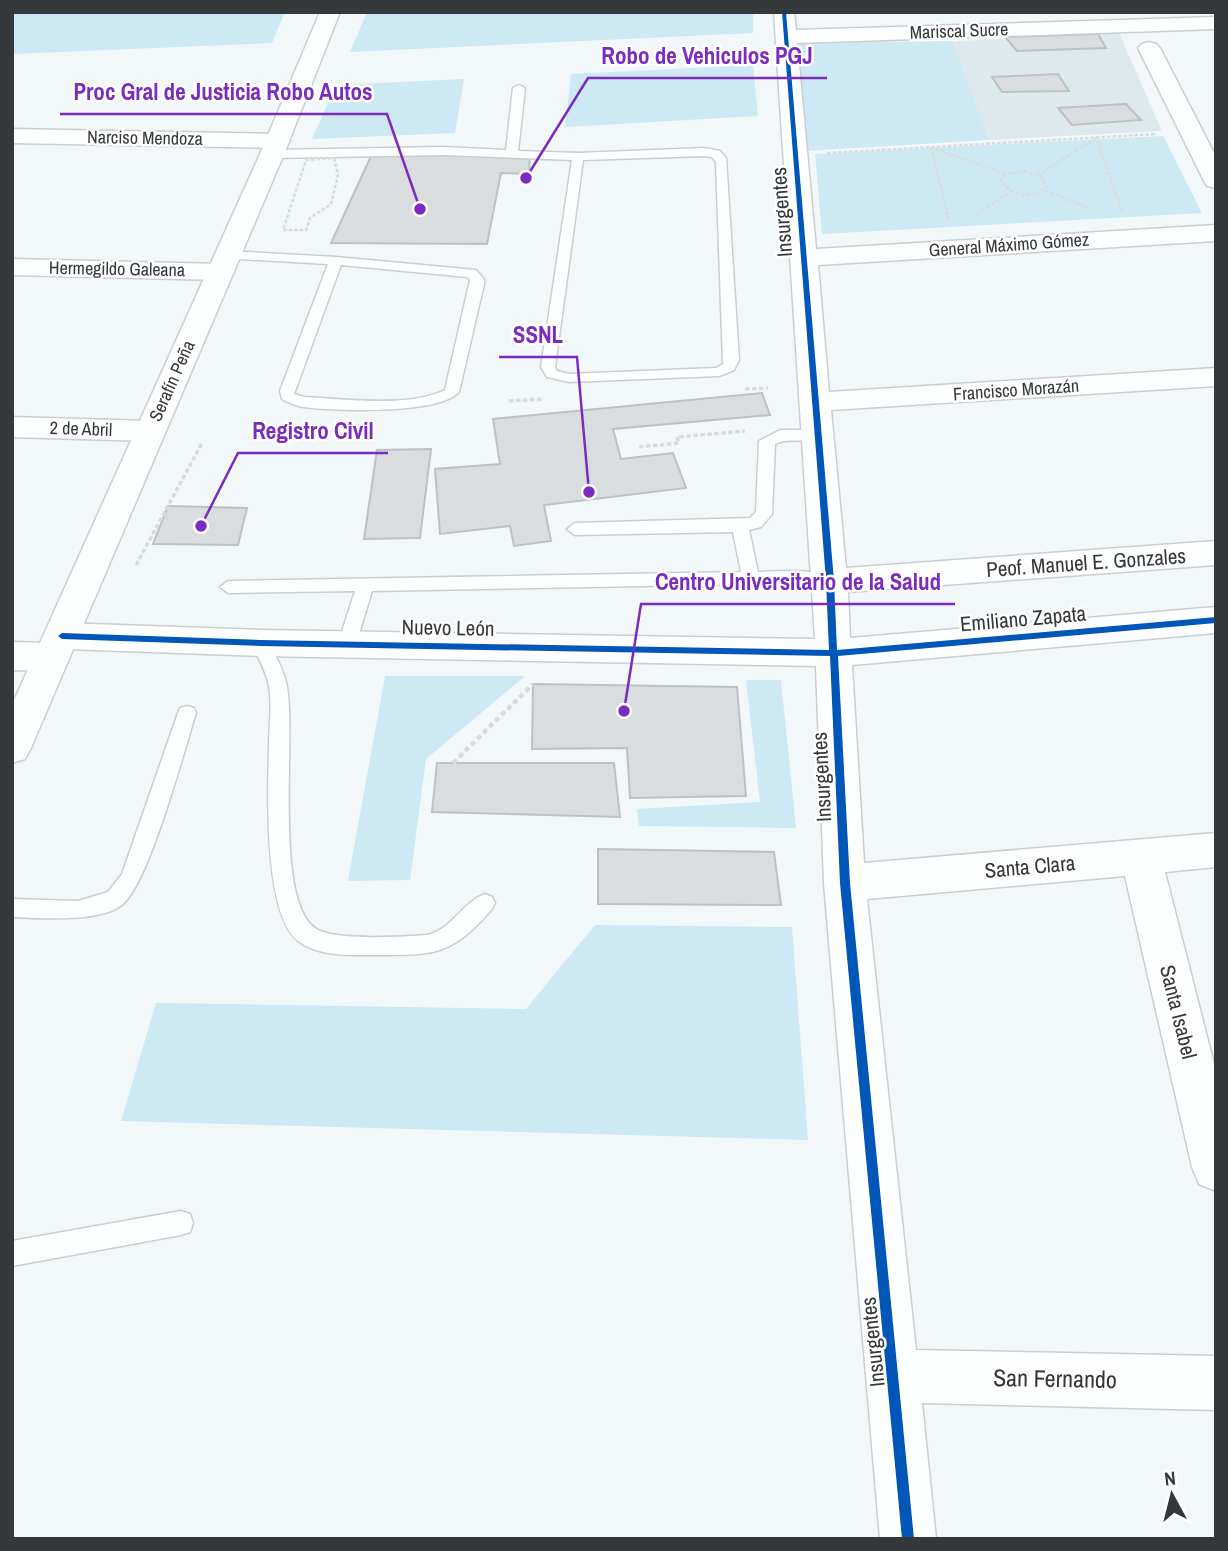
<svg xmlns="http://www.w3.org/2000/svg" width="1228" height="1551" font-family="'Archivo Narrow',sans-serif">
<rect width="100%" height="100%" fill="#f2f7f9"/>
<polygon fill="#dee9ee" points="1119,33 1162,131 989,140 940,42"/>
<g fill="#cde9f4">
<polygon points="12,12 285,12 272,43 12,54"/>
<polygon points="367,12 753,12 753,33 350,52"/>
<polygon points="952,41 989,140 805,151 795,43"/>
<polygon points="753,65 758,116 565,127 571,74"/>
<polygon points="464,79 455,133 312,139 336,85"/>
<polygon points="1163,136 1202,213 822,234 815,154"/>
<polygon points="385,676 525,676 426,759 410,880 348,881"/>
<polygon points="746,680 781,680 796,828 639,826 637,809 760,802"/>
<polygon points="595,925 792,927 808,1140 121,1121 156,1003 526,1009"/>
</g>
<g fill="#d9dddf" stroke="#bdc1c2" stroke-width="2">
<polygon points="1098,34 1106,48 1017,51 1005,37"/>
<polygon points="1058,74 1069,91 1002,92 992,77"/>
<polygon points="1126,104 1141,120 1072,125 1058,108"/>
<polygon points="372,154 530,154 529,174 501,173 487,244 331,243"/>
<polygon points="762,393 770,415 613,429 621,459 673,453 686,488 544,505 551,541 514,546 510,526 440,534 435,469 500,464 493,419"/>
<polygon points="431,449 420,538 364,539 377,450"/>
<polygon points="168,506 247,508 238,545 153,544"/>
<polygon points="533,684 737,687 746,796 630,798 627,748 532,749"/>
<polygon points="437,763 614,763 620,817 432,812"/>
<polygon points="598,849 774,852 781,905 598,904"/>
</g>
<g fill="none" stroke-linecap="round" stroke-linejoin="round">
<g stroke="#caced0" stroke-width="3">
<g id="service">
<path d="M 519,85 L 525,88 L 518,151 L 578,153 L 704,148 L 720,151 L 726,158 L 739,360 L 734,370 L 719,376 L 569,382 L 547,377 L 541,367 L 572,160 L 443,155 L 272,158 L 266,154 L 272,150 L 443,147 L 506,150 L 513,88 ZM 704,156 L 712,157 L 716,162 L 723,364 L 716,368 L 569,374 L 557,371 L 555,367 L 583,160 Z"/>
<path d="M 228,251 L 336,257 L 476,270 L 484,279 L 484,284 L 459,392 C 438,415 334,411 303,407 C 295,406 288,402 282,399 L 280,391 L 328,264 L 223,258 L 223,252 ZM 341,265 L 467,277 L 470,280 L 445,390 C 407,408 346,399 304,397 L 294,394 Z"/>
<path d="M 780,430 L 819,430 L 827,435 C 815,446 790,436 775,444 L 772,514 L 761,527 L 749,530 L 758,572 C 784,571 811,569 836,577 L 838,581 L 836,585 L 830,587 L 800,583 L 372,591 L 356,644 L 353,649 L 341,649 L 338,644 L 355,591 L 228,593 L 220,587 L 228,581 L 741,572 L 733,532 L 575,535 L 567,529 L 575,523 L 750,518 L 756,512 L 759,441 Z"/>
<path d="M 260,636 L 266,638 C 273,651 283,668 286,682 C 298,729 270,910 320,931 C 342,940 402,937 427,935 C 453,929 462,902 485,894 L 492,897 L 495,903 L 492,909 C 451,956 435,955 376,955 C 351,955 319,957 298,941 C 263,913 268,789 269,746 C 269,725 273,702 268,682 C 265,669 257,655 251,643 L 254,638 Z"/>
<path d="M 187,706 L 194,708 L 196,713 C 184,751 149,882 123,904 C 101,923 40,918 12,917 L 12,899 L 78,901 L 108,892 L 122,874 L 178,713 L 180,708 Z"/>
<polygon points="181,1211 190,1214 193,1223 190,1232 181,1235 12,1266 12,1241"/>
</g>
</g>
<g stroke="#caced0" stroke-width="3">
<g id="minor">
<polygon points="774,12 794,12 796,30 1216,17 1216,29 797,43 816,249 1216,225 1216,241 818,265 829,392 1216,368 1216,386 831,410 846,568 1216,541 1216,565 848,592 850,638 1216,607 1216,633 852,665 864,863 1216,833 1216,867 1165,872 1216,1072 1216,1191 1199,1184 1192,1167 1125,876 867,899 916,1350 1216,1356 1216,1410 922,1403 936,1539 880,1539 824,883 816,666 260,656 66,649 70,657 65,667 52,671 12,670 12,642 49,643 44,636 50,627 62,623 260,630 815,639"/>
<polygon points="1149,42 1156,44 1160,48 1216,157 1216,188 1207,186 1204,181 1138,48 1142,44"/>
<polygon points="12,129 278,134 286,136 290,141 286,146 278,148 12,143"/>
<polygon points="12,259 221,264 230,266 234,272 230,278 221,280 12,275"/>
<polygon points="12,417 149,421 160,424 164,431 160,438 149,441 12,437"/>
</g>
</g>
<g stroke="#caced0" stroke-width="3">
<polygon id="secondary" points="320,12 340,12 284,154 31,748 25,759 12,763 12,705 260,154"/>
</g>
<g stroke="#dadcdc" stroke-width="2.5" stroke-dasharray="3.5 2" stroke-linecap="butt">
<polyline points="931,147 949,221"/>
<polyline points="935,149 1006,174"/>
<polyline points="827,153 1157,134"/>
<polygon points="334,158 338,175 331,204 310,218 306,230 283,230 306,160"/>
<path d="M 1024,171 L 1043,178 L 1047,188 C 1031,198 1011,197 1001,180 L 1006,174 Z"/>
<polyline points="1038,175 1096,138 1122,211"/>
<polyline points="1045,191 1092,209"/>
<polyline points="973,217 1011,191"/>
</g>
<g stroke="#dadcdc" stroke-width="3.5" stroke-dasharray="4.5 2.5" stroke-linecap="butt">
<polyline points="745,389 768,388"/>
<polyline points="509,401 544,399"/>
<polyline points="639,447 679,443 677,437 745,431"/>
<polyline points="136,565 202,443"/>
</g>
<polyline stroke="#dadcdc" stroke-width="4.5" stroke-dasharray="5 3.5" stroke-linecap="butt" points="453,763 533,684"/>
<use href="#service" fill="#fdfefe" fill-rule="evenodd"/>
<use href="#minor" fill="#fdfefe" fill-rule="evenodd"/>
<use href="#secondary" fill="#fdfefe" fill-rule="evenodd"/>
<g stroke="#fff" stroke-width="4">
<polygon id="cycleway" points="782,12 786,12 834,581 837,650 1216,617 1216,623 838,656 850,883 914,1539 902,1539 840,883 830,656 260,646 62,639 58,636 62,633 260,640 829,650 826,581"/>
</g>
<use href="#cycleway" fill="#0057b8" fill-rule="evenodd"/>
</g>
<g text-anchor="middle" stroke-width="5" stroke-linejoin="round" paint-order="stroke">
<g font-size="18" fill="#35383a" stroke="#fff">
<text transform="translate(959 31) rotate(-2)" y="6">Mariscal Sucre</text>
<text transform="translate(145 138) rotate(1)" y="6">Narciso Mendoza</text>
<text transform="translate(1009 245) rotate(-4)" y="6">General Máximo Gómez</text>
<text transform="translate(117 269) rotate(1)" y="6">Hermegildo Galeana</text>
<text transform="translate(172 381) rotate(-66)" y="6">Serafín Peña</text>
<text transform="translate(1016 390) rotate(-4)" y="6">Francisco Morazán</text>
<text transform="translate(81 429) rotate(2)" y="6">2 de Abril</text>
</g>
<g font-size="21" fill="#35383a" stroke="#fff">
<text transform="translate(782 212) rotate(-94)" y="7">Insurgentes</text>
<text transform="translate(1086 563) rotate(-4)" y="7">Peof. Manuel E. Gonzales</text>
<text transform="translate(1023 619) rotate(-5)" y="7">Emiliano Zapata</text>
<text transform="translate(448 628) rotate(1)" y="7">Nuevo León</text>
<text transform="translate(822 777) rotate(-93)" y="7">Insurgentes</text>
<text transform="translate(1030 867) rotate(-5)" y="7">Santa Clara</text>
<text transform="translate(1178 1012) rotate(76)" y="7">Santa Isabel</text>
<text transform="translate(873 1342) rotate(-96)" y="7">Insurgentes</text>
</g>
<g font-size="24" fill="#35383a" stroke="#fff">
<text transform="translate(1055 1379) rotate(1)" y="8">San Fernando</text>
</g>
</g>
<path fill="none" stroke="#7b2cbf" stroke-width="2.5" d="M526 178L588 78H827M420 209L387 114H60M589 492L577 357H499M201 526L238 453H388M624 711L641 604H955"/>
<g fill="#7b2cbf" stroke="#fff" stroke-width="2.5">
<circle cx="526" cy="178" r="7"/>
<circle cx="420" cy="209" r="7"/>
<circle cx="589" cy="492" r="7"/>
<circle cx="201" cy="526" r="7"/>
<circle cx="624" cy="711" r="7"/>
</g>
<g font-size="23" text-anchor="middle" font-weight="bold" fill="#7b2cbf" stroke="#fff" stroke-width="5" stroke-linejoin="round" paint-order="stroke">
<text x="707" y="64">Robo de Vehiculos PGJ</text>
<text x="223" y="100">Proc Gral de Justicia Robo Autos</text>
<text x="538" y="343">SSNL</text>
<text x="313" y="439">Registro Civil</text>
<text x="798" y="590">Centro Universitario de la Salud</text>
</g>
<rect width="1228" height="1551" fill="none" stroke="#35383a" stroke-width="28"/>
<g transform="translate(1172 1495) rotate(353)" stroke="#ffffff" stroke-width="5" paint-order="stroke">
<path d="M0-5L12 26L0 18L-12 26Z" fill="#35383a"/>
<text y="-10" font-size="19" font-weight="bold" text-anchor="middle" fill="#35383a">N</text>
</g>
</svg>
